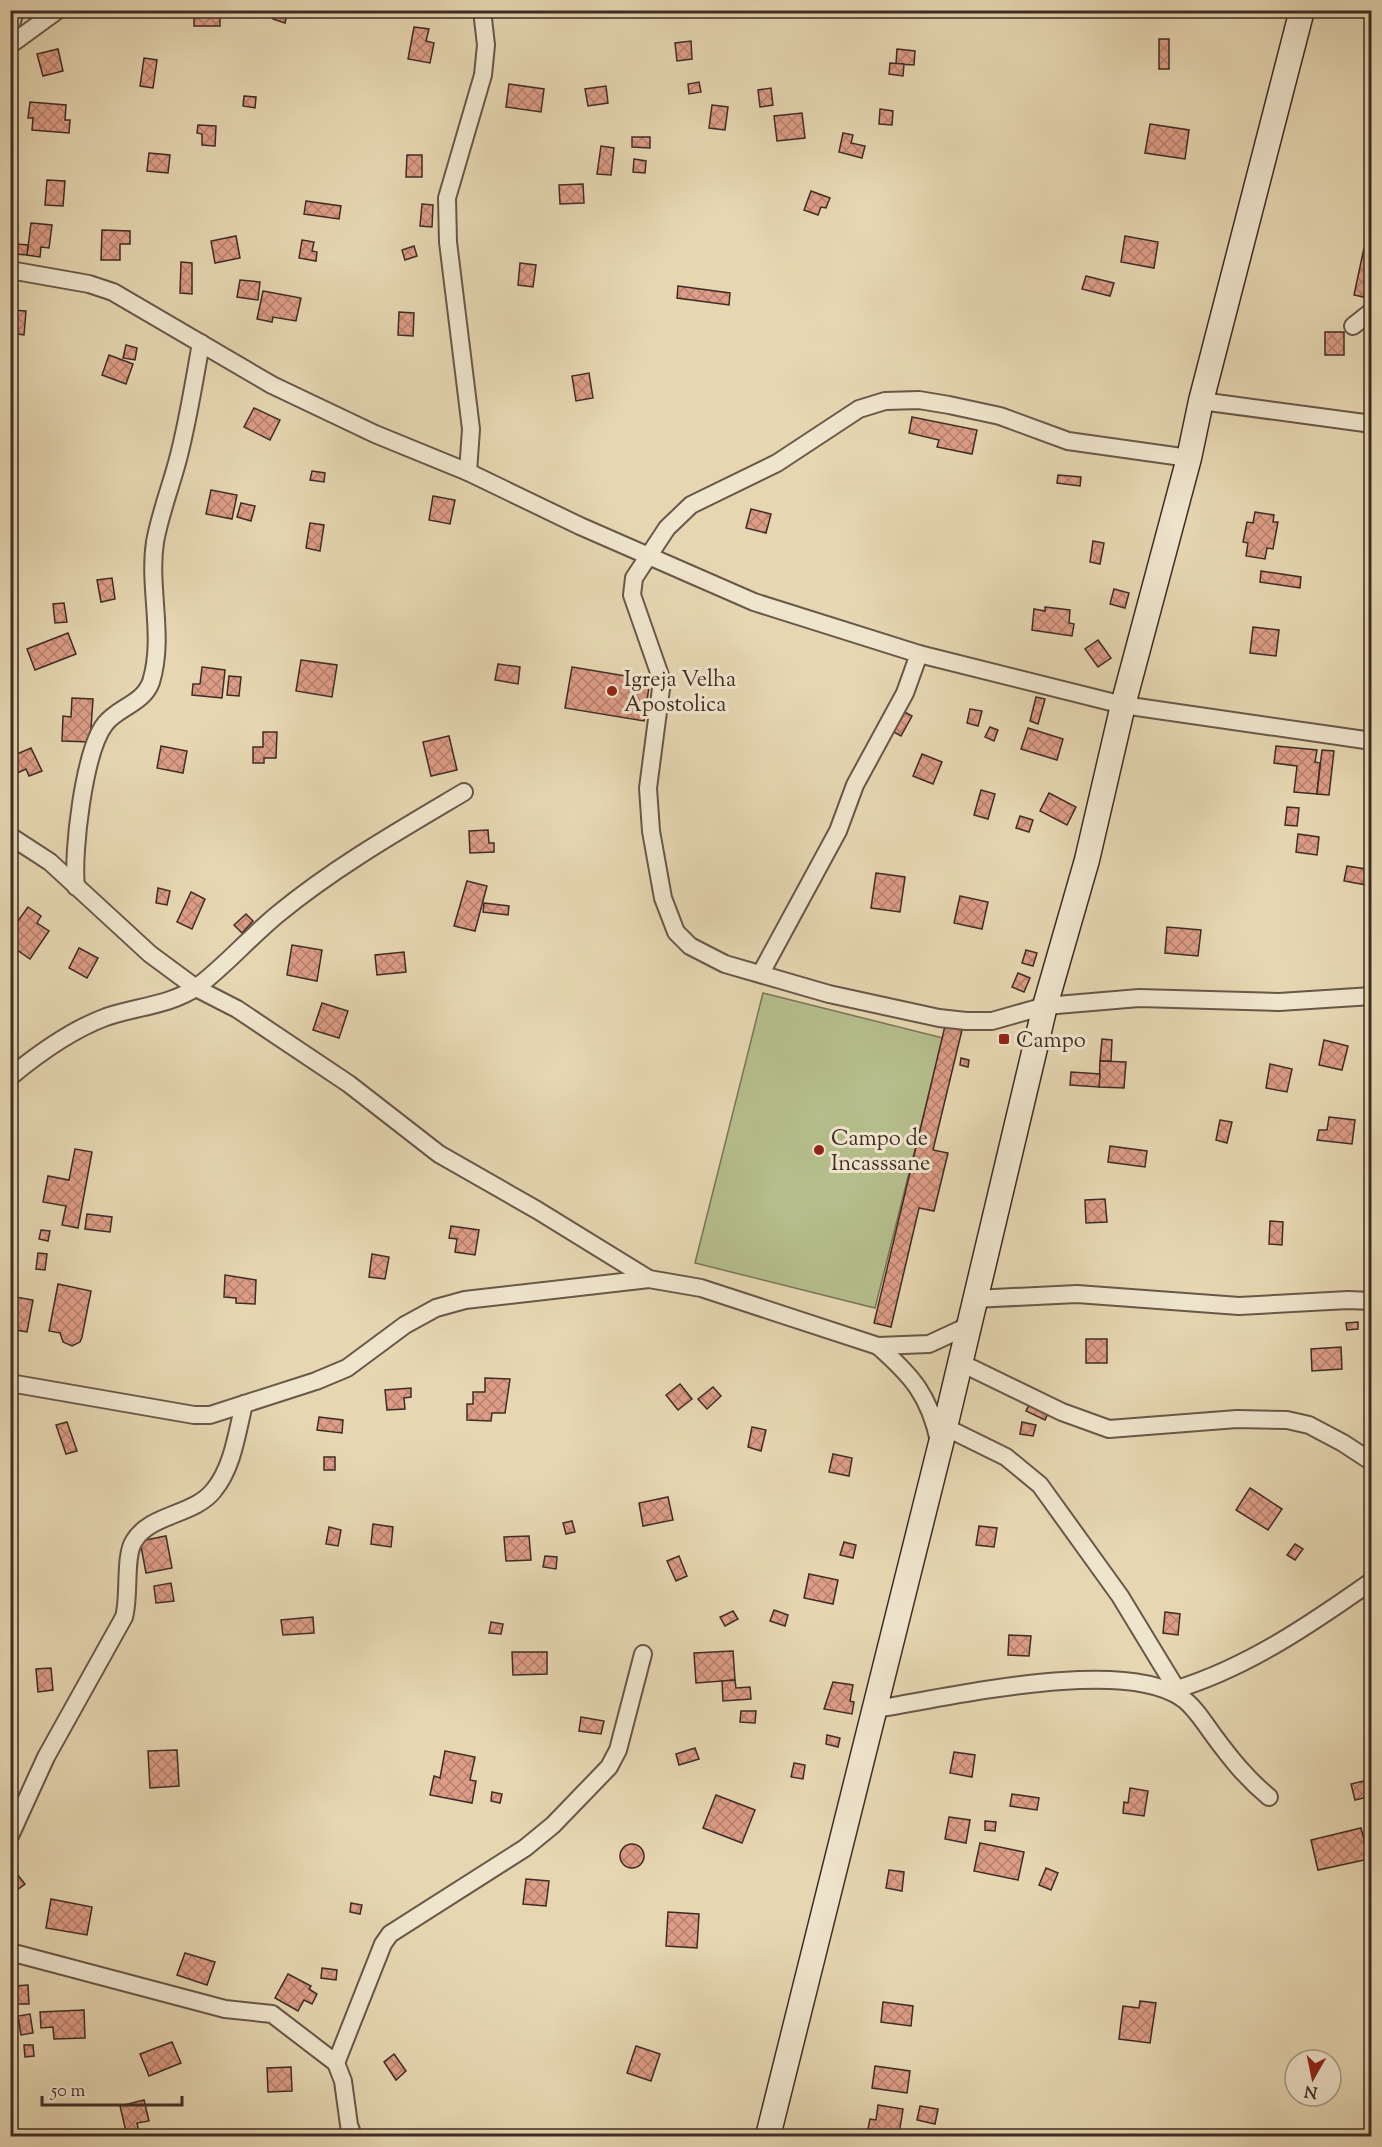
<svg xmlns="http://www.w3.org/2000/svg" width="1382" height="2147" font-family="'Sorts Mill Goudy',serif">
<defs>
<pattern id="building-cross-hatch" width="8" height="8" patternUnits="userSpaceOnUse" patternTransform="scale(1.5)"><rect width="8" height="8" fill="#dd9d87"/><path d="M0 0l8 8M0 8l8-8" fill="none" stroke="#b5806e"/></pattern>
</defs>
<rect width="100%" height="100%" fill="#e6d7b2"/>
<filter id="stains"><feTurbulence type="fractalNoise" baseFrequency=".00333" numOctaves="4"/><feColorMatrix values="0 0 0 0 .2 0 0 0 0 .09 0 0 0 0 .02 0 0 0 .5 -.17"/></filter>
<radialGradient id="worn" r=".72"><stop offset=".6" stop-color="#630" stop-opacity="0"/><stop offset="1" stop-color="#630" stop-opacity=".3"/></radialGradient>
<polygon fill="#b5be8c" stroke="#7a7558" stroke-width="1.5" points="763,993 943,1038 875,1308 695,1263"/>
<g fill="url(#building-cross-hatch)" stroke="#3f2c25" stroke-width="1.5">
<rect x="194" y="10" width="26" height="16"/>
<polygon points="275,10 288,10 285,23 273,19"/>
<polygon points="1089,10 1112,10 1111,17 1088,13"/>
<polygon points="414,27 429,29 426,41 434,43 430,63 408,59"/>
<rect x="1159" y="39" width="10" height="30"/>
<polygon points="691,41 692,59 677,61 675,43"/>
<polygon points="58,49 63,71 43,76 37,54"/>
<polygon points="897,49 915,51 914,65 896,64"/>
<polygon points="144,58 157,60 153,88 140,86"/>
<polygon points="890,63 904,64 903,76 889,74"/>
<polygon points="699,82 701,92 689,94 688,84"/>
<polygon points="509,84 544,89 541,112 506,107"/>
<polygon points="606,86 608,103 588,106 585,89"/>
<polygon points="771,88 773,105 760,107 758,90"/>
<polygon points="244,96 256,97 255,108 243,106"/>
<polygon points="30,102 66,105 65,120 70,120 69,133 32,130 33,118 28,118"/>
<polygon points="712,105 728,107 725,130 709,128"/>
<polygon points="880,109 893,111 892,125 879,124"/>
<polygon points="802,113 805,138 777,141 774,116"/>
<polygon points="1150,124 1189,130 1185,159 1145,153"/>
<polygon points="198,125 216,126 215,146 202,145 202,134 197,133"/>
<polygon points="843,133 853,135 851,143 865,146 862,158 839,152"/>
<polygon points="632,137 650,137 650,148 632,147"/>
<polygon points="601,146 614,148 611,175 597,174"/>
<polygon points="149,153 170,155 168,173 147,171"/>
<polygon points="407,155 422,155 422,177 406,177"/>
<polygon points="634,159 646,161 645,173 633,172"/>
<polygon points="47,180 65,181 63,206 45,205"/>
<polygon points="583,184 584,203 560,204 559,185"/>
<polygon points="811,191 830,198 826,208 821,207 818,215 804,210"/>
<polygon points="306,201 341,206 339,219 304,214"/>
<polygon points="422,204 433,205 432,227 420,226"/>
<polygon points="31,223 52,225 49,248 41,247 40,257 27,255"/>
<polygon points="10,228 18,228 16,244 10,244"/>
<polygon points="102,230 130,231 130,244 120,244 120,260 101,260"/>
<polygon points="236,236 240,258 215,263 211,241"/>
<polygon points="1125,236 1158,242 1154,268 1121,262"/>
<polygon points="302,240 314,242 312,251 317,252 316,261 299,258"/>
<polygon points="16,244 28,245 27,255 15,254"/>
<polygon points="414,246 417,256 405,260 402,250"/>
<polygon points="1364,248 1372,249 1372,299 1354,295"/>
<polygon points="181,262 192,263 192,294 180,293"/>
<polygon points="520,263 536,265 533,287 518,285"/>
<polygon points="1086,276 1114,283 1110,296 1082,289"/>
<polygon points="240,280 260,282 258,300 237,297"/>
<polygon points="678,286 730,293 729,305 677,298"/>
<polygon points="263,291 301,298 296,321 273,317 272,322 257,319"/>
<polygon points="10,310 26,311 24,335 10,333"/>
<polygon points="399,312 414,313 413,336 398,335"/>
<rect x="1325" y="332" width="19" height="23"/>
<polygon points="126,345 137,348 135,360 123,358"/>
<polygon points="109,355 133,364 126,384 102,375"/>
<polygon points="589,373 593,398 576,401 572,376"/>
<polygon points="254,408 280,420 270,440 244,427"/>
<polygon points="912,417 977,430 972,454 937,447 939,440 909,433"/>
<polygon points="312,471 325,473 324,482 310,480"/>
<polygon points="1058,475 1081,477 1080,486 1057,483"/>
<polygon points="211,490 237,495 232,519 206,514"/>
<polygon points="433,496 455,500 450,524 429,520"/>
<polygon points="241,503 255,506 251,521 237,517"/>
<polygon points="751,509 771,514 766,533 746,528"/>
<polygon points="1255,512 1274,515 1273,522 1278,522 1273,549 1267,548 1265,559 1246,556 1248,543 1243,542 1247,522 1253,523"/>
<polygon points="310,523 324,525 320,551 306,548"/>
<polygon points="1093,541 1104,543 1100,564 1090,562"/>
<polygon points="1261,571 1301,577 1300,588 1260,582"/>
<polygon points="112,578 115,599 101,602 97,580"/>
<polygon points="1114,589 1129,593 1125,608 1110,604"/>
<polygon points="64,603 67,622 55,623 53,604"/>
<polygon points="1045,607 1070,610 1069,623 1074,624 1072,636 1032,630 1034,609 1045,611"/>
<polygon points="1253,627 1279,630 1276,656 1250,653"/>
<polygon points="68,633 76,654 35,670 27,649"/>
<polygon points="1098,640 1111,658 1098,667 1085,649"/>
<polygon points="301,660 337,665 332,697 296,691"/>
<polygon points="498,664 520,667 518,684 495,680"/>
<polygon points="202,667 225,670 222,698 192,695 193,684 200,684"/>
<polygon points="572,667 650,680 644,721 565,708"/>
<polygon points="229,676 241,677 239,696 227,695"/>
<polygon points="1036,697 1045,699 1038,724 1030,721"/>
<polygon points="72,698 93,699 90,742 62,741 63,716 71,717"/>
<polygon points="970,709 982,711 978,726 967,723"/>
<polygon points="901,710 912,716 901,736 890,730"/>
<polygon points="990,727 998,730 994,741 985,737"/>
<polygon points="1028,728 1063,739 1057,760 1021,749"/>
<polygon points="263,732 277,732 276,758 264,758 264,763 253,763 253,747 263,747"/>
<polygon points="449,736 457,770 431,776 423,742"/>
<polygon points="161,746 187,751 183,773 157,768"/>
<polygon points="1276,746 1317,750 1315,762 1320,763 1317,794 1294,792 1297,766 1274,763"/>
<polygon points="31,748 42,771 29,776 26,769 13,775 10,757"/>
<polygon points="1322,750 1334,751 1329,795 1317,794"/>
<polygon points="922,754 942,762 933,784 913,776"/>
<polygon points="981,790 995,794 988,819 974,815"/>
<polygon points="1049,793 1076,807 1067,825 1040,811"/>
<polygon points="1287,807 1299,808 1297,826 1285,825"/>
<polygon points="1020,816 1033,820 1029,832 1016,828"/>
<polygon points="488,830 489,843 494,843 494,852 470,853 469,831"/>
<polygon points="1298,834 1319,837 1317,855 1296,852"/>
<polygon points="1347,866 1372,870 1372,886 1344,881"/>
<polygon points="876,873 905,877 900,912 871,908"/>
<polygon points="467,881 487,886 475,931 454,926"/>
<polygon points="158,888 170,891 167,905 156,903"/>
<polygon points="191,892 205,899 192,929 177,922"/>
<polygon points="960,896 988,902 982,929 954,923"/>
<polygon points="484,903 509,906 508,915 483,912"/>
<polygon points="28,907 41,916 37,923 49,931 30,959 10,945 10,932"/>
<polygon points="246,914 253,921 242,933 234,925"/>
<polygon points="1167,927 1201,930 1198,956 1165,953"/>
<polygon points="292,945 322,950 317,981 287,975"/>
<polygon points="79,948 98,958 87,978 69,968"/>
<polygon points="1026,950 1037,953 1033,966 1022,963"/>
<polygon points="404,952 406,972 377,975 375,955"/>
<polygon points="1018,973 1030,978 1024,992 1012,987"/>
<polygon points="322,1003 348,1011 339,1038 313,1030"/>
<polygon points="945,1026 962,1030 933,1150 948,1153 934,1211 919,1208 891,1327 874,1323"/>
<polygon points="1102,1039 1112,1040 1111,1061 1100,1061"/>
<polygon points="1324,1040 1348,1046 1342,1070 1319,1065"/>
<polygon points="961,1058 969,1060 968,1067 960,1065"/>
<polygon points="1100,1061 1126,1062 1124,1088 1099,1087"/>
<polygon points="1270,1064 1292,1069 1287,1092 1266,1088"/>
<polygon points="1071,1072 1100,1074 1099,1087 1070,1085"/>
<polygon points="1329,1117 1355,1120 1352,1144 1317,1140 1319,1130 1327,1130"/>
<polygon points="1220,1120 1232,1122 1227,1143 1216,1140"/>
<polygon points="1110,1146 1147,1151 1145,1167 1108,1162"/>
<polygon points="75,1149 92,1152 78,1228 62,1225 66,1206 43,1202 48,1176 69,1180"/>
<polygon points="1105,1199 1107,1222 1086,1223 1085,1200"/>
<polygon points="87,1214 112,1217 110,1232 85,1229"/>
<polygon points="1270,1221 1283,1222 1282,1245 1269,1244"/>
<polygon points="451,1226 479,1230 475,1255 455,1252 457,1239 449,1238"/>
<polygon points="41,1230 50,1231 48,1241 39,1239"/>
<polygon points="38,1253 47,1254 45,1270 36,1269"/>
<polygon points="372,1254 389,1257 385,1279 369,1277"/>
<polygon points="225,1275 256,1280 255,1304 236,1303 236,1298 224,1297"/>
<polygon points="58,1284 91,1291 82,1337 80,1342 72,1346 63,1342 60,1333 49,1331"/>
<polygon points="10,1296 33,1300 27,1332 10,1329"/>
<polygon points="1358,1322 1358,1329 1347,1330 1346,1323"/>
<rect x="1086" y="1339" width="21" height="24"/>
<polygon points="1341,1347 1342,1369 1312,1371 1311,1349"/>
<polygon points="485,1378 510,1379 505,1413 492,1413 491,1421 467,1420 467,1404 473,1404 473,1392 485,1392"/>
<polygon points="680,1384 692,1399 678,1410 666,1395"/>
<polygon points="713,1387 721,1396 707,1409 698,1399"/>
<polygon points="411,1388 411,1397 404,1398 405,1409 387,1410 385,1390"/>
<polygon points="1031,1401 1050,1409 1045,1420 1026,1411"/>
<polygon points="319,1417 343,1420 342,1433 317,1430"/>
<polygon points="67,1422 77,1451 66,1454 56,1425"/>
<polygon points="1022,1422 1036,1425 1033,1436 1020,1434"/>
<polygon points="752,1427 766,1430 761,1451 748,1447"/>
<polygon points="833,1454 852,1458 849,1476 829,1472"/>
<rect x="324" y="1457" width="11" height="13"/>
<polygon points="1250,1488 1282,1509 1268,1530 1236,1510"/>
<polygon points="668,1497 673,1520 643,1526 639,1503"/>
<polygon points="572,1521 575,1532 566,1534 563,1523"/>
<polygon points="373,1524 393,1527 391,1547 371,1544"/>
<polygon points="979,1526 997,1528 994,1547 976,1545"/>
<polygon points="329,1527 341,1530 338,1546 326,1544"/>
<polygon points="166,1536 172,1568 146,1573 140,1541"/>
<polygon points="529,1536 531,1560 506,1561 504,1537"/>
<polygon points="844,1542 856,1545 853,1558 840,1555"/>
<polygon points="1295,1544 1303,1549 1295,1560 1287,1555"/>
<polygon points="545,1556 557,1557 556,1569 543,1567"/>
<polygon points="679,1556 687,1576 676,1581 667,1561"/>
<polygon points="809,1574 838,1580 833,1604 804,1598"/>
<polygon points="171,1583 174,1601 156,1603 154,1586"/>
<polygon points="774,1610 788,1615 785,1626 770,1621"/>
<polygon points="733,1611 738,1619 725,1626 720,1617"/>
<polygon points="1165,1612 1180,1614 1178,1635 1163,1633"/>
<polygon points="313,1617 314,1633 283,1635 281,1620"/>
<polygon points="491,1622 503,1624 501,1634 489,1633"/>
<polygon points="1009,1635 1031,1636 1029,1656 1008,1655"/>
<polygon points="733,1651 735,1680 696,1683 694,1653"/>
<polygon points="512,1652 547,1652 547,1674 513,1675"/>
<polygon points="51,1668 53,1690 38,1692 36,1669"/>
<polygon points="735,1680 736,1688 750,1687 751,1699 723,1701 722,1681"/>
<polygon points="833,1682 853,1685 850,1701 854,1702 852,1714 824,1709"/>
<polygon points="741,1711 756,1711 755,1723 740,1722"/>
<polygon points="581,1717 604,1721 601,1734 579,1731"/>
<polygon points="827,1735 840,1738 838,1747 826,1744"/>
<polygon points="695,1748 699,1759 679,1765 676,1754"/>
<polygon points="177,1750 179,1786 150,1788 148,1751"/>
<polygon points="445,1751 475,1757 470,1780 476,1781 472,1803 430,1795 434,1776 440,1778"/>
<polygon points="954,1752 975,1755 972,1777 950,1773"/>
<polygon points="794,1763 805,1765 803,1779 791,1777"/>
<polygon points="1372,1779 1372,1796 1355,1800 1351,1784"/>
<polygon points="1130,1788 1148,1791 1144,1816 1123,1813 1124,1802 1128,1803"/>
<polygon points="492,1792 502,1794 500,1803 491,1801"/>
<polygon points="1012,1794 1039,1798 1037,1810 1010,1806"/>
<polygon points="716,1795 755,1810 742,1843 703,1828"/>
<polygon points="949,1817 970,1820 966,1843 945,1839"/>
<polygon points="985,1821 996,1822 995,1831 985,1830"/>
<polygon points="1361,1828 1369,1859 1318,1870 1311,1840"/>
<polygon points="980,1843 1024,1852 1018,1880 974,1871"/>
<circle cx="632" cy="1856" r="12"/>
<polygon points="1046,1868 1058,1873 1051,1890 1039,1885"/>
<polygon points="14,1870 25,1884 10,1895 10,1872"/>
<polygon points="889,1870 904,1872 902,1891 886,1888"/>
<polygon points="526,1879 549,1881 546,1906 523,1904"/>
<polygon points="51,1899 92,1907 87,1935 46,1928"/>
<polygon points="351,1903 362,1905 360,1914 350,1912"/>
<polygon points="668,1912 699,1914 697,1948 666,1946"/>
<polygon points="185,1953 215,1962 207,1985 177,1975"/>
<polygon points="322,1968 337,1970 336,1980 321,1978"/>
<polygon points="288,1974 311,1986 309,1989 317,1994 312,2004 304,2000 298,2011 275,1998"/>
<polygon points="28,1985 29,2004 16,2004 15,1986"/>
<polygon points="1140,2001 1156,2003 1150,2043 1119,2039 1123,2006 1139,2008"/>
<polygon points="883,2002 913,2006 911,2026 881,2022"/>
<polygon points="84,2010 85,2038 54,2039 53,2027 41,2028 40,2012"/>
<polygon points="30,2014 33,2033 21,2035 18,2016"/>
<polygon points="172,2042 181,2063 149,2076 140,2054"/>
<polygon points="24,2045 33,2045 34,2056 25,2057"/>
<polygon points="636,2046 660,2054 651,2081 627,2073"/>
<polygon points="394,2054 406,2071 396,2080 384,2062"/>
<polygon points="875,2066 910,2071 907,2093 872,2088"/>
<polygon points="291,2067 292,2091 268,2092 267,2068"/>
<polygon points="144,2100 149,2121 137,2123 140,2136 127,2136 120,2106"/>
<polygon points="878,2105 903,2109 899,2134 868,2129 870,2119 876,2120"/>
<polygon points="920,2106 938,2109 935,2124 917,2120"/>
<rect x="268" y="2132" width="21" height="4"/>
</g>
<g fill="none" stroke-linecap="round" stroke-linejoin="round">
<g stroke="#695748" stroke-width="20">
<g id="street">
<polyline points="10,29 15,10"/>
<polyline points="10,45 58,10"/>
<polyline points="10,270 89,284 113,292 272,385 375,434 468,472 580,526 754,602 919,654 1123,705 1372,741"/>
<polyline points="1353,326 1372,311"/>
<polyline points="1201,401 1372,424"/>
<polyline points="1189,458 1068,441 1000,416 949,405 919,400 885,401 859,409 777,463 691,505 667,528 634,578 632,595 662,681 648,788 651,831 663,898 676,932 690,946 725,964 829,994 939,1018 966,1021 992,1021 1045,1006 1139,998 1279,1002 1372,996"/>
<polyline points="468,472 471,429 448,242 447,198 483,75 486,45 482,10"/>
<polyline points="10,836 50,862 150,954 196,988 237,1009 349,1084 439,1154 537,1210 649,1279"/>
<path d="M 76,887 C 72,853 84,751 105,724 C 118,707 143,704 151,682 C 165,637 148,588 155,542 C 160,514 171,486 178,459 C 188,421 194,382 201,343"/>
<polyline points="761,973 838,831 855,785 905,693 919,654"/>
<path d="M 10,1077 C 39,1053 71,1030 106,1017 C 135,1007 171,1005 197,987 C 225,966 250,937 278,914 C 335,867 400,830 464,792"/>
<polyline points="974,1299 1077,1294 1239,1306 1348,1300 1372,1301"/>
<path d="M 878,1346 C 912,1376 929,1395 939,1441"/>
<polyline points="959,1362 1062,1412 1109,1429 1237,1419 1287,1420 1309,1425 1343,1443 1372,1462"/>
<polyline points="10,1383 194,1415 210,1415 316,1381 347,1368 405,1325 436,1308 465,1300 649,1279 701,1288 878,1346 929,1344 968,1326"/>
<polyline points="945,1427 1006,1457 1040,1485 1120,1596 1182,1698"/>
<path d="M 1177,1689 C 1248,1667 1311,1624 1372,1581"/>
<path d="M 875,1709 C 947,1698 1121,1656 1182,1698 C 1195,1707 1205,1724 1214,1736 C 1231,1759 1247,1779 1269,1797"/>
<path d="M 10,1836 L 46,1757 L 124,1617 C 130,1596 124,1556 134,1541 C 151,1513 194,1516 214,1490 C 233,1467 237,1432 244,1404"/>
<polyline points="10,1952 225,2009 272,2014 336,2063 343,2081 349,2125 353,2136"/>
<polyline points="336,2063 383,1944 390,1934 525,1848 553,1825 609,1767 618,1750 643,1654"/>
</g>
</g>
<g stroke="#3f2c25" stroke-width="27">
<polyline id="secondary" points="768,2136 945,1427 1045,1006 1087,860 1123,705 1189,458 1201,401 1302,10"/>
</g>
<use href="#street" stroke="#efe5cd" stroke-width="16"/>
<use href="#secondary" stroke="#efe5cd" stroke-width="24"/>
</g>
<g fill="#8f2418" stroke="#efe5cd" stroke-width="2">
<circle cx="612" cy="691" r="6"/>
<rect x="998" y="1033" width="12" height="12" rx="3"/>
<circle cx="819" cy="1150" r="6"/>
</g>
<g text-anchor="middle" stroke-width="6" stroke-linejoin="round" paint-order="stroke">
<g font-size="22" fill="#3f2c25" stroke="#efe5cd" text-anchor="start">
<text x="624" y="686">Igreja Velha<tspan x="624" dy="25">Apostolica</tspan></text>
<text x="1016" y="1047">Campo</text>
<text x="831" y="1145">Campo de<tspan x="831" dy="25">Incasssane</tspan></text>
</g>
</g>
<rect width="1382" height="2147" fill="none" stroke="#e6d7b2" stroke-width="36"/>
<rect x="12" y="12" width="1358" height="2123" fill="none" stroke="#3f2c25" stroke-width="3"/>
<rect x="18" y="18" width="1346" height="2111" fill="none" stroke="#3f2c25" stroke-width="1.5"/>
<g transform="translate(1313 2078) rotate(189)"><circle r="28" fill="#efe5cd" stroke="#a99b8a" stroke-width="1.5"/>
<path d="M0-4.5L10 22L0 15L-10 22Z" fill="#8f2418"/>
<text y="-9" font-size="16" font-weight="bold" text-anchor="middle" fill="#3f2c25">N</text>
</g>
<path d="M42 2096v9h140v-9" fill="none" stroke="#3f2c25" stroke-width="3"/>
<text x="51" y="2096" font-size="18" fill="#3f2c25" stroke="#efe5cd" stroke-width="4.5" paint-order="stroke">50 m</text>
<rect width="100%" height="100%" filter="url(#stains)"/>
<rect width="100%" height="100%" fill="url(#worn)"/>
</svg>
